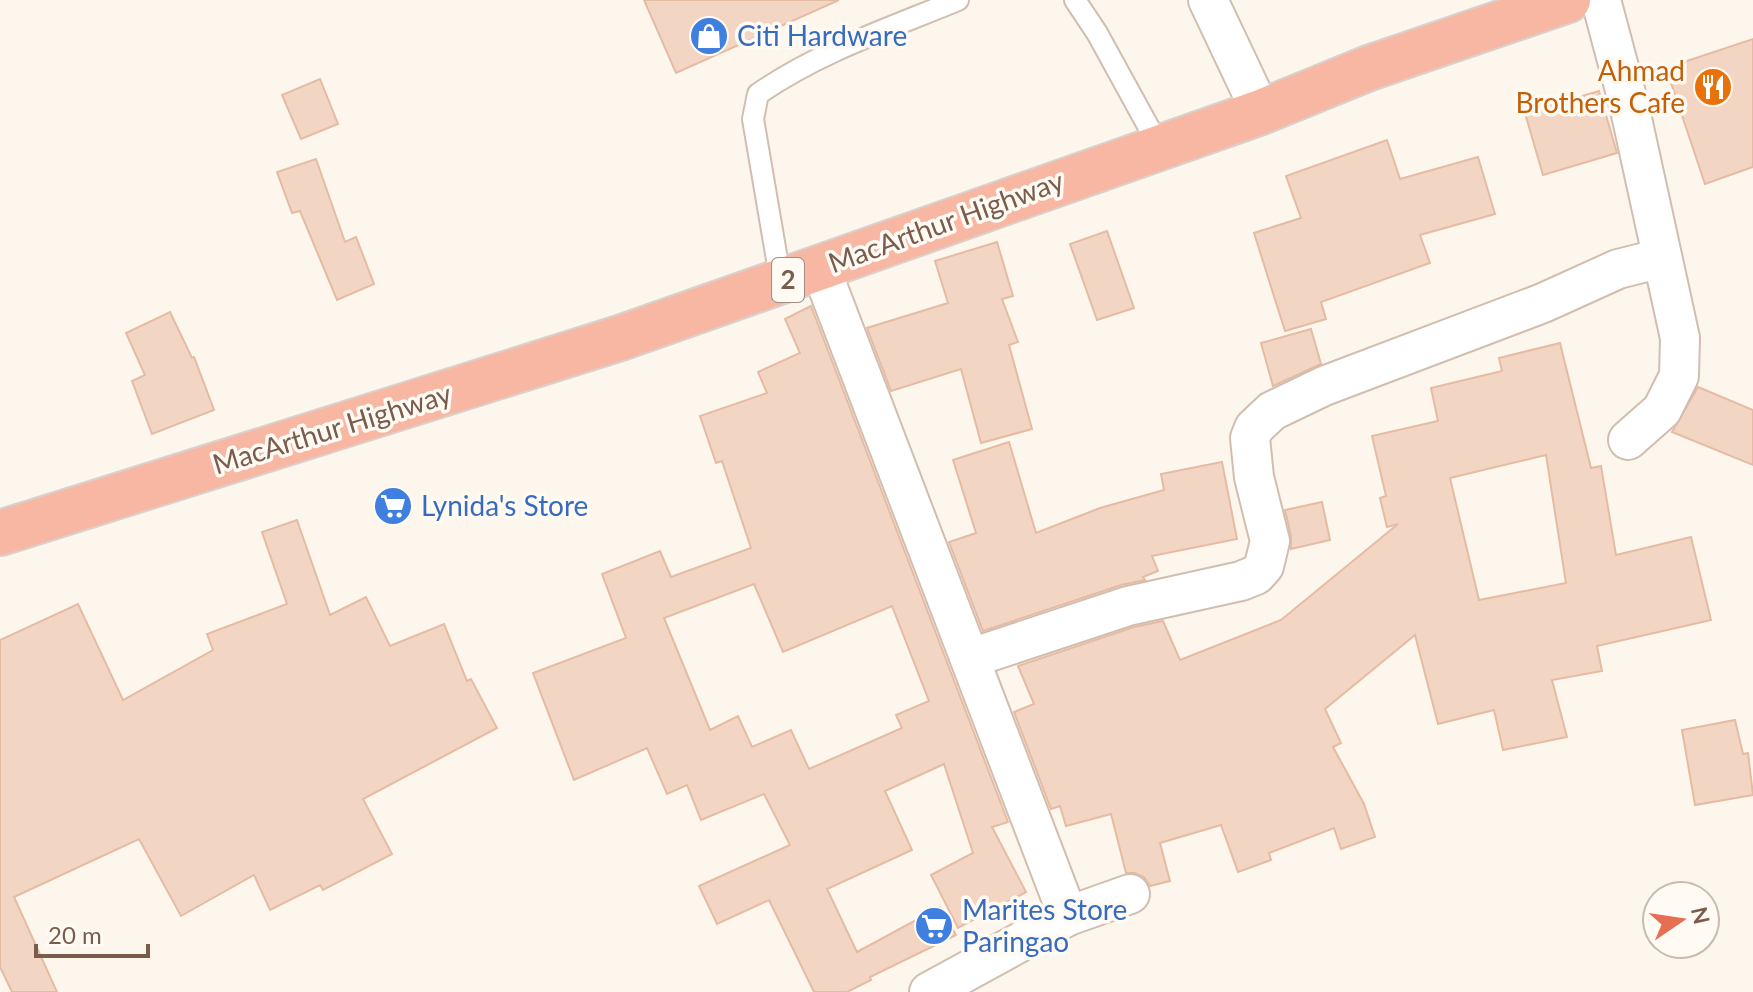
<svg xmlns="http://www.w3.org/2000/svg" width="1753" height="992" font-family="Lato,sans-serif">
<rect width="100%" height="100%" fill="#fdf6ec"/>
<g fill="#f3d5c3" stroke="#e6bba3" stroke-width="2" fill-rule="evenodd">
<polygon points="644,0 839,0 676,73"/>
<polygon points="1753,39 1753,167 1705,184 1666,68"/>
<polygon points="320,79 338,124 301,139 282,95"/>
<polygon points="1599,91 1617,153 1543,175 1525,113"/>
<polygon points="1387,140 1400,179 1478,157 1495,214 1420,235 1430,263 1321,302 1326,319 1285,331 1254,233 1301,218 1286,176"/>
<polygon points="316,159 345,242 356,237 374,284 337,300 300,211 292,213 277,172"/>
<polygon points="1107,231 1134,308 1097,320 1070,244"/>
<polygon points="997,242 1013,296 1002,299 1018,342 1009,345 1032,429 981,443 961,369 891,391 867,328 948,303 935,261"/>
<path d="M 811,306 L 1008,822 L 992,827 L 1026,892 L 958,928 L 931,875 L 973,853 L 944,764 L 885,791 L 912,850 L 827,889 L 857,952 L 940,907 L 956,935 L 870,977 L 871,980 L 847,992 L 814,992 L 769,900 L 717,924 L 699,886 L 790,845 L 764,794 L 701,820 L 687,785 L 667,794 L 647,748 L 574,780 L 533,673 L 626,638 L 602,574 L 660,551 L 671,577 L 751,548 L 722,461 L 716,463 L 700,416 L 767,393 L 758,372 L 800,353 L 785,319 ZM 754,584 L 783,652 L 892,606 L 929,701 L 896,715 L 902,728 L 809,769 L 791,730 L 752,747 L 738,716 L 710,730 L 664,618 Z"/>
<polygon points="170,312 192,358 194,357 214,410 152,434 132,381 145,375 126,333"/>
<polygon points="1311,329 1321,364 1273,386 1261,343"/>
<path d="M 1560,343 L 1591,468 L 1601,466 L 1616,555 L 1691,537 L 1711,620 L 1597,646 L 1602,671 L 1552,680 L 1567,737 L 1503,750 L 1494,710 L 1438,724 L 1415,635 L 1325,709 L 1341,743 L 1333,747 L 1364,804 L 1375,837 L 1341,849 L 1334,828 L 1269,853 L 1271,860 L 1238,872 L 1221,825 L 1160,843 L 1170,881 L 1150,886 L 1144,877 L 1135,873 L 1126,873 L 1111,814 L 1066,826 L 1060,806 L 1051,809 L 1014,712 L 1034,704 L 1018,666 L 1134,627 L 1163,621 L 1180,660 L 1281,620 L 1398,524 L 1387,527 L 1380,498 L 1386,496 L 1372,436 L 1438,421 L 1431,388 L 1502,371 L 1499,358 ZM 1546,455 L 1566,583 L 1479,600 L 1450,478 Z"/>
<polygon points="1698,387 1753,410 1753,465 1672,432"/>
<polygon points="1009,442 1036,533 1100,508 1164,490 1161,474 1222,462 1237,539 1152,556 1158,571 1143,577 1145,580 1121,585 983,631 949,542 976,533 953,460"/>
<polygon points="1322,502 1330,540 1291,549 1291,536 1285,510"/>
<polygon points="297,520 330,615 366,597 390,646 444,624 467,681 471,679 497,728 363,799 392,854 323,890 320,885 270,910 254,875 181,916 139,839 14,897 57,992 12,992 0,967 0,640 78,604 123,700 213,650 207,634 287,604 262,532"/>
<polygon points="1735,720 1743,754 1748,753 1753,795 1695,805 1682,730"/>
</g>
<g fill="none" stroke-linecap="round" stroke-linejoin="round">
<g stroke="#d1beb0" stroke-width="24">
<g id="lane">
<polyline points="1075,0 1097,33 1159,146"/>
<path d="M 781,283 L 753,119 L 758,94 C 819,52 890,28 958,0"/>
</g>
</g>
<g stroke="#d1beb0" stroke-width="42">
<g id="street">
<polyline points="1208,0 1261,112"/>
<polyline points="1601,0 1629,105 1680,338 1679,376 1662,410 1628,440"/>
<polyline points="820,267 1068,916"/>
<polyline points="971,658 1128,606 1241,581 1256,575 1264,566 1270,541 1254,477 1250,438 1254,428 1272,411 1324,386 1543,303 1618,269 1662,258"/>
<polyline points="929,992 1068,916 1130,894"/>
</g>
</g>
<g stroke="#dad1cd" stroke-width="48">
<polyline id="highway" points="0,533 620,338 1261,112 1369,68 1568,0"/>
</g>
<use href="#lane" stroke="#fff" stroke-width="20"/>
<use href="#street" stroke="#fff" stroke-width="38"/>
<use href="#highway" stroke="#f7b7a3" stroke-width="44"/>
</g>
<defs>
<g id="shop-disc" transform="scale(2)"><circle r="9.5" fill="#3f7fe0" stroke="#fffaf3"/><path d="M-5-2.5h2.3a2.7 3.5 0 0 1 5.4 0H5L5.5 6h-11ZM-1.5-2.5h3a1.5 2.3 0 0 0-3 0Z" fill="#fff"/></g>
<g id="restaurant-disc" transform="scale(2)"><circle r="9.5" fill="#e8710a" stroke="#fffaf3"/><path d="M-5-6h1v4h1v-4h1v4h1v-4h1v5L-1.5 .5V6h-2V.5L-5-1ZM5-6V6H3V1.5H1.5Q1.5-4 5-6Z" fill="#fff"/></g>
<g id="supermarket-disc" transform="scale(2)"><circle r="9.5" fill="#3f7fe0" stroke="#fffaf3"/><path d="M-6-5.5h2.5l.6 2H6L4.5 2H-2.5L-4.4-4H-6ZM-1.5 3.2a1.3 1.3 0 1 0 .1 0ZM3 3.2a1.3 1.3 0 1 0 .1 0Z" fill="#fff"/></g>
</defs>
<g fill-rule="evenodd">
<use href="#shop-disc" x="709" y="36"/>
<use href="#restaurant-disc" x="1713" y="87"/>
<use href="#supermarket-disc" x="393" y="506"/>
<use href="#supermarket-disc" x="934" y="926"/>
</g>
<g text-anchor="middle" stroke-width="7" stroke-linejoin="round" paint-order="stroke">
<rect fill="#fffaf3" stroke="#a28b7f" stroke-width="2" x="772" y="258" width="32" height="44" rx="6"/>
<g font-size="26" font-weight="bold" fill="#7a5c4d">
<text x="788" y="289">2</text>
</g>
<g font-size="28" fill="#366cbe" stroke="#fffaf3" text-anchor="start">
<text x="737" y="46">Citi Hardware</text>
<text x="421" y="516">Lynida's Store</text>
<text x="962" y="920">Marites Store<tspan x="962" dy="32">Paringao</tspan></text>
</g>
<g font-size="28" fill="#c56008" stroke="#fffaf3" text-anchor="end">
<text x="1685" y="81">Ahmad<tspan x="1685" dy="32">Brothers Cafe</tspan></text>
</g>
<g font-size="28" fill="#7a5c4d" stroke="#fffaf3">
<text transform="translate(946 222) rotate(-20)" y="10">MacArthur Highway</text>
<text transform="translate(332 429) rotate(-17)" y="10">MacArthur Highway</text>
</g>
</g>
<g transform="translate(1681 920) rotate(77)"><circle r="38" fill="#fffaf3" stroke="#cabbb1" stroke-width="2"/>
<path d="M0-6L14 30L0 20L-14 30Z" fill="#e76f51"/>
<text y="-12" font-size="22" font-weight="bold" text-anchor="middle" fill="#7a5c4d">N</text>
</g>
<path d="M36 944v12h112v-12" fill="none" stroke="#7a5c4d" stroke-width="4"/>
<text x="48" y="944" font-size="24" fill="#7a5c4d" stroke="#fffaf3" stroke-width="6" paint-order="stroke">20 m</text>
</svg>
